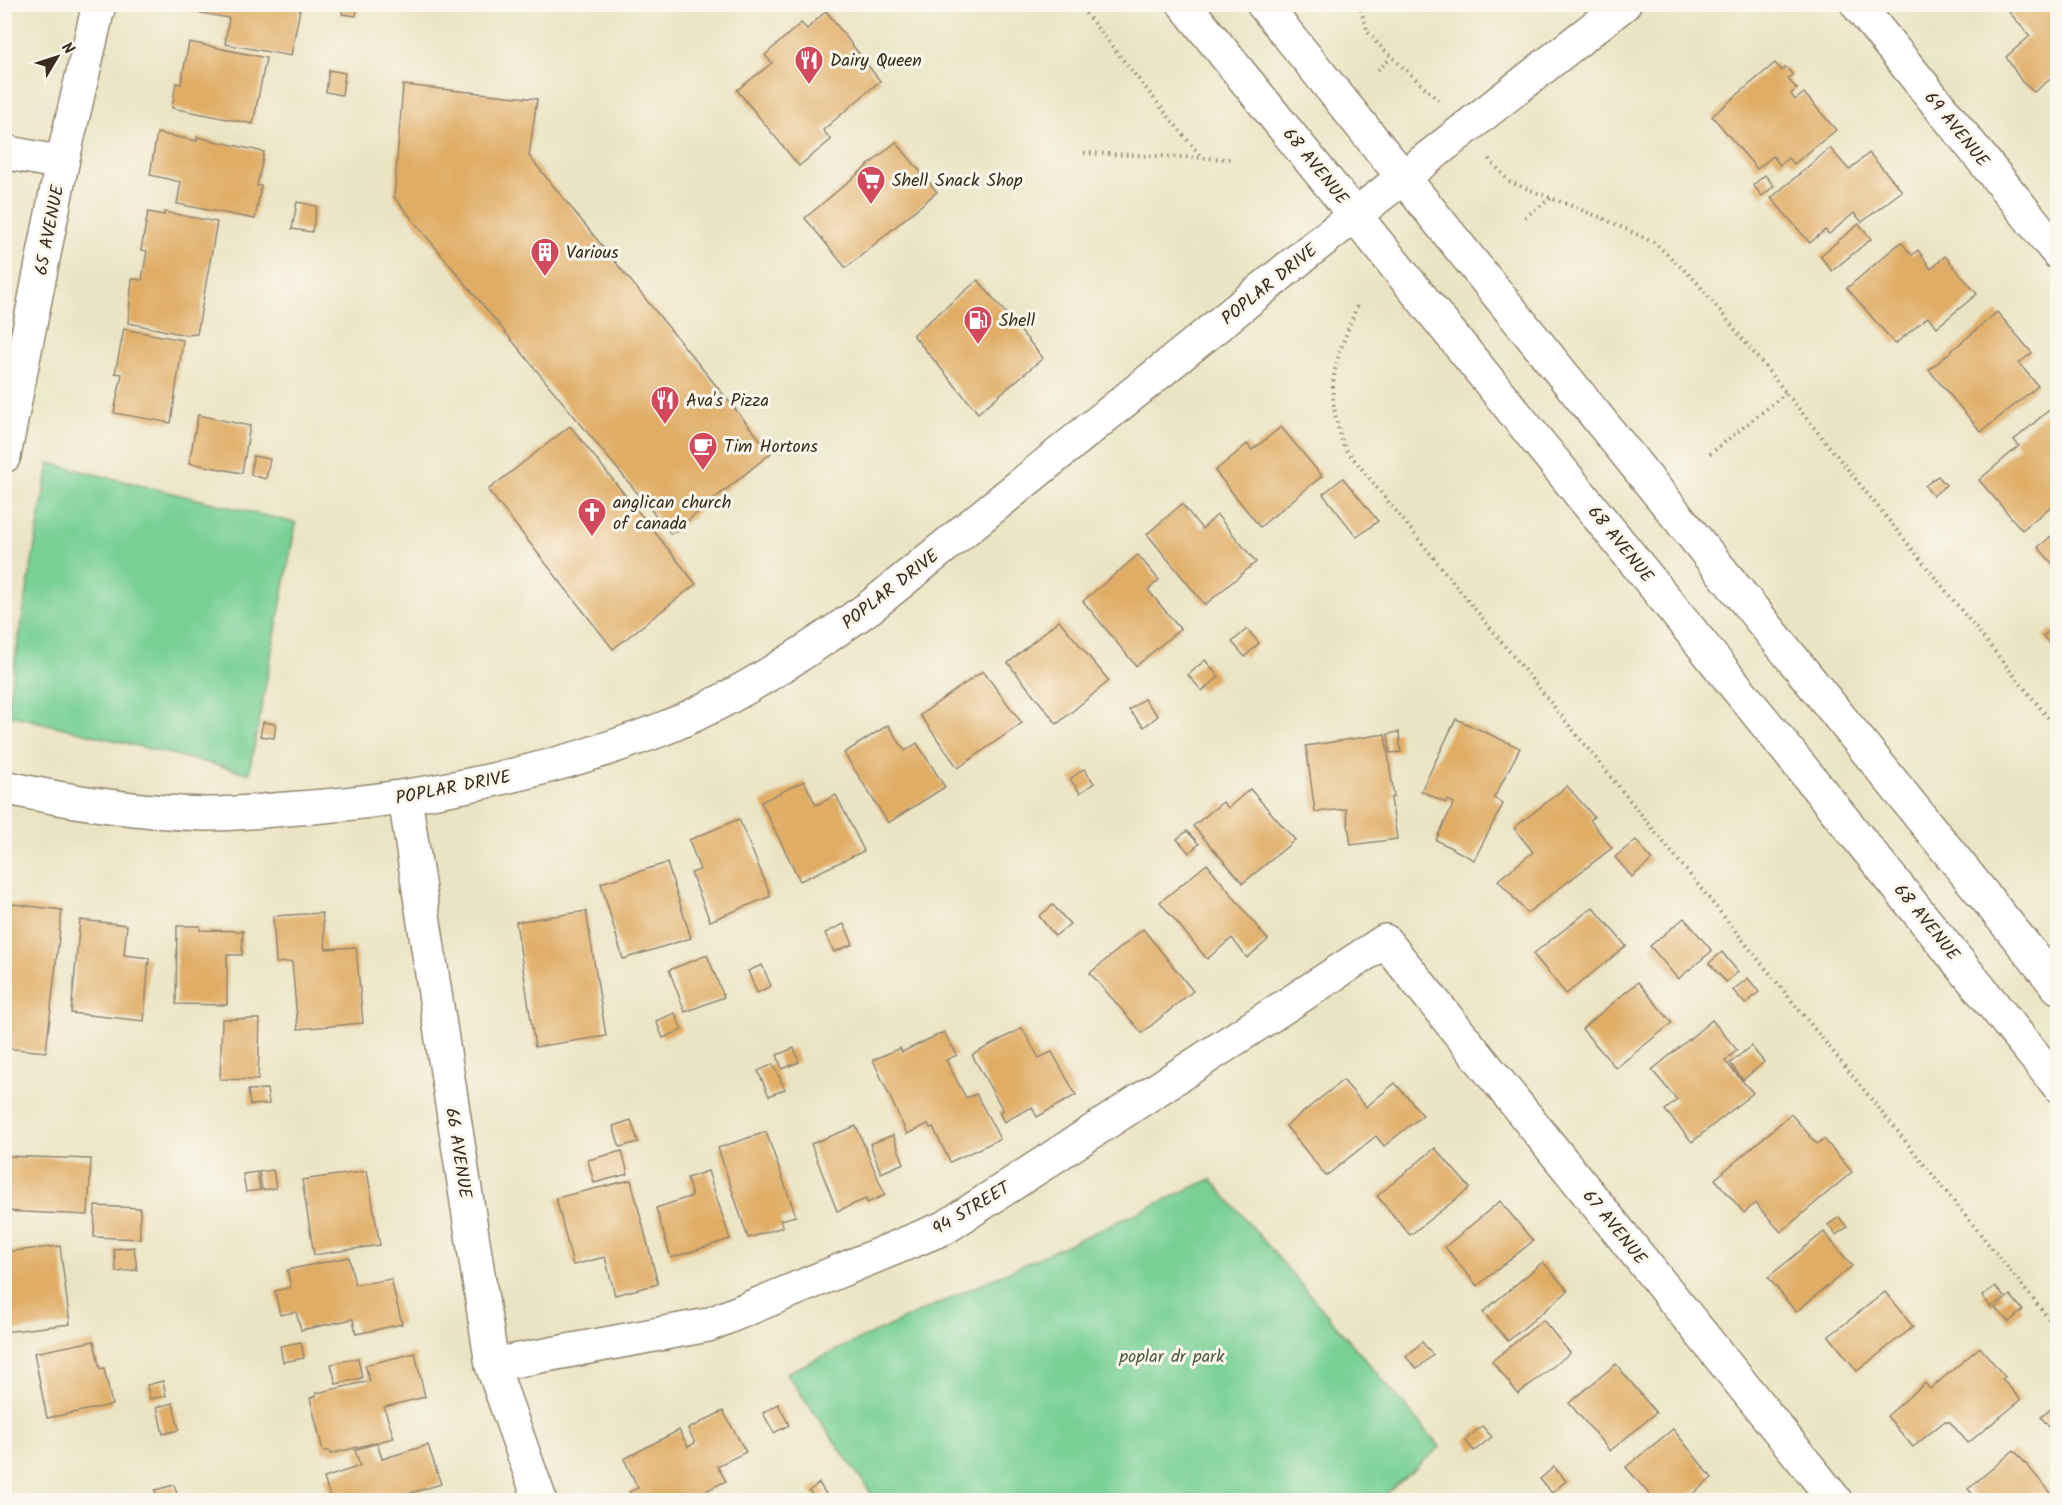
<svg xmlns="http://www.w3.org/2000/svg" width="2062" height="1505" font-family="Kalam,sans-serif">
<rect width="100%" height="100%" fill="#fbf7ec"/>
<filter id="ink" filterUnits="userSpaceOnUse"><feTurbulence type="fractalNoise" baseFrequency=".0167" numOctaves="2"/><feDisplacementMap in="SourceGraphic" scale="12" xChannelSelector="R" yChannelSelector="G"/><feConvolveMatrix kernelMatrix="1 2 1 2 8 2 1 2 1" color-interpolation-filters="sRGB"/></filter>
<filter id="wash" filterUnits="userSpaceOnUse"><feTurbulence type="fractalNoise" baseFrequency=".008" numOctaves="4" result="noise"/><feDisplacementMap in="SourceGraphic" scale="24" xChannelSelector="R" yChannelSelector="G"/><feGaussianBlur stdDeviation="1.35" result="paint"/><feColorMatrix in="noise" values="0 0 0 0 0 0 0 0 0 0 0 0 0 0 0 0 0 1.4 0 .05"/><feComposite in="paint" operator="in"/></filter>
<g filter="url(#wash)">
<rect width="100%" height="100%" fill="#ebe4c4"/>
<g fill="#78d095" stroke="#5a7d5a" stroke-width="1.5">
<polygon points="49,463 296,523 249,773 6,714"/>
<polygon points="1211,1179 1440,1447 1379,1500 876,1500 786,1373"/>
</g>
<g id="blocks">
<g fill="#e0ad66">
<polygon points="185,4 301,4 291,56 225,44 229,18 184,10"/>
<polygon points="344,4 358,4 356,16 342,14"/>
<polygon points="2018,4 2058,4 2058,73 2034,92 2022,82 2006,57 2030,36 2009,12"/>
<polygon points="826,11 880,81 823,130 831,140 799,166 737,90 772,63 765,55 801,23 807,29"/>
<polygon points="189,42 266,58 253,124 172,108 176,83 181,84"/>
<polygon points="1775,63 1782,71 1786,67 1793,75 1788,79 1797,89 1791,94 1795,100 1804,93 1836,130 1794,164 1788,158 1780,165 1773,156 1757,169 1712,116"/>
<polygon points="329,70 345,73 342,95 326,92"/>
<polygon points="403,85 537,99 529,156 771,453 671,534 394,197"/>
<polygon points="157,133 197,141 197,137 264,152 257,186 261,186 255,219 177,204 181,182 150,175"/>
<polygon points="896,142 937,192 846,268 805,218"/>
<polygon points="1830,148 1849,170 1869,153 1902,191 1862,222 1854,213 1829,234 1825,230 1810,243 1771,198"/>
<polygon points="1765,175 1774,186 1762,196 1753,185"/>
<polygon points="297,202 317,206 312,232 292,229"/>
<polygon points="148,212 164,215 164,212 217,222 197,334 186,335 128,323 132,279 142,280 147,251 141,250"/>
<polygon points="1859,224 1871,239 1832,271 1820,256"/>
<polygon points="1901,242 1912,255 1918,250 1931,269 1945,256 1977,294 1937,327 1928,317 1895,344 1847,288"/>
<polygon points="978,280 1043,358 978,413 913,335"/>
<polygon points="1997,312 2032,353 2019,363 2038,386 1981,432 1929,370"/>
<polygon points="124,329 183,340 171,423 114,413 122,374 115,373"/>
<polygon points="2055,405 2058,501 2022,530 1979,480 2019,446 2014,440"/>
<polygon points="198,415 250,426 242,473 189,463"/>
<polygon points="570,426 696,584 613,649 488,490"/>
<polygon points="1281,427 1322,476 1260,527 1215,471 1247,444 1252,450"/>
<polygon points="253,456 270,459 266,479 251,475"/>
<polygon points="1938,476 1946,485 1933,496 1925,486"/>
<polygon points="1343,478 1378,521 1357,537 1323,494"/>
<polygon points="1182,504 1202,529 1217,515 1256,562 1205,605 1147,534"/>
<polygon points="2058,531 2058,570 2038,547"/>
<polygon points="1138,555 1159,580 1148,590 1180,629 1136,666 1083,601"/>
<polygon points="1059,620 1109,681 1057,724 1008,663"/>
<polygon points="1247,629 1259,643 1245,657 1232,642"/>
<polygon points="2052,629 2058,639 2050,645 2043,636"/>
<polygon points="1205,660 1219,677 1202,691 1188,675"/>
<polygon points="983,671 1022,723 958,768 920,715"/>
<polygon points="1144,699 1158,716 1144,727 1129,710"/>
<polygon points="1456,719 1520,748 1494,798 1503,804 1474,860 1436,840 1454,803 1447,800 1446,803 1421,791"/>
<polygon points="263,722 276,724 274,738 260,736"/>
<polygon points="888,725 905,751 917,743 945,787 888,823 844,753"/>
<polygon points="1399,732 1401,752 1390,753 1388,734"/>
<polygon points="1385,734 1394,797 1391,798 1397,839 1351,845 1346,809 1315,812 1306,746"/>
<polygon points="1084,769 1094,783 1080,793 1070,779"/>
<polygon points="804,781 816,805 836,795 864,851 800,881 761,802"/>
<polygon points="1567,786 1594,817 1590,820 1612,848 1527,913 1498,880 1533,852 1514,828"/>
<polygon points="1250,789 1295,840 1243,883 1193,826 1223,802 1228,808"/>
<polygon points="739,819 771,896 710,921 691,873 700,870 689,840"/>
<polygon points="1187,831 1199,844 1189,853 1177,839"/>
<polygon points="1636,840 1652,860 1632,877 1615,857"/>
<polygon points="667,863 691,938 623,959 601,883"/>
<polygon points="1207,864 1268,940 1247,958 1232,938 1207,959 1160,902"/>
<polygon points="4,903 62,910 46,1052 4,1048"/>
<polygon points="1053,905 1070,924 1055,936 1039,916"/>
<polygon points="1593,907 1626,946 1566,994 1533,954"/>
<polygon points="586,911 606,1036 535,1047 516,922"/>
<polygon points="322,913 326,949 356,947 363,1023 298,1029 292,962 276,963 273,916"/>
<polygon points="1684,918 1712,951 1678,979 1650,946"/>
<polygon points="80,920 127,925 124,955 149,958 144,1021 71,1013"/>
<polygon points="844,924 853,944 834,952 825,933"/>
<polygon points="177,926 200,926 200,930 243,931 242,955 227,955 227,1005 176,1004"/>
<polygon points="1143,929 1193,991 1142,1033 1090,973"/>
<polygon points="1722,952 1738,972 1726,982 1709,963"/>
<polygon points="707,955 724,997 685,1012 669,970"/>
<polygon points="762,965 771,986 757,993 748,971"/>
<polygon points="1748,978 1759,992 1745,1004 1733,990"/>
<polygon points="1638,982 1672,1023 1616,1068 1582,1029"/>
<polygon points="675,1013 682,1030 663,1038 656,1021"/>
<polygon points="222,1019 260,1019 258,1080 220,1079"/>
<polygon points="1712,1020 1737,1050 1725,1061 1753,1093 1692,1142 1665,1110 1677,1100 1652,1070"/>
<polygon points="1022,1028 1039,1058 1052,1052 1076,1095 1037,1117 1032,1107 1004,1122 999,1112 1003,1110 972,1055"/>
<polygon points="944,1032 957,1055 946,1060 966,1098 976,1094 1000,1139 950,1162 933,1127 930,1128 928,1124 907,1134 873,1060 900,1048 902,1052"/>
<polygon points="1751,1046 1764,1062 1743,1080 1730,1063"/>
<polygon points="794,1048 799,1062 782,1069 777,1055"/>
<polygon points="773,1064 785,1089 769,1096 758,1071"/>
<polygon points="1343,1080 1366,1107 1395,1083 1423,1115 1384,1146 1376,1136 1326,1176 1286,1126"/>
<polygon points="267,1089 269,1104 250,1105 248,1090"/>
<polygon points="1791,1114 1817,1144 1824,1139 1852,1172 1781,1232 1755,1203 1744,1213 1715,1179"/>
<polygon points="631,1120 638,1142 620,1147 613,1126"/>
<polygon points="856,1126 885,1195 867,1203 866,1199 837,1211 811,1144"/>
<polygon points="766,1132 796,1216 780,1220 783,1227 748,1238 718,1148"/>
<polygon points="893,1135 904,1163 881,1173 870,1144"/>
<polygon points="1435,1148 1470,1188 1410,1235 1377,1196"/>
<polygon points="622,1151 628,1174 594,1183 588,1160"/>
<polygon points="4,1156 91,1159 88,1215 4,1211"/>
<polygon points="273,1170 276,1188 262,1190 259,1172"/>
<polygon points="367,1171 380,1245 314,1255 302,1180"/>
<polygon points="708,1171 730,1239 671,1258 656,1208 692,1196 687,1178"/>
<polygon points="257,1172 260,1190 246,1192 243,1174"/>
<polygon points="631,1180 658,1284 615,1295 605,1257 573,1265 556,1198"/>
<polygon points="1500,1201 1533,1241 1477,1286 1445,1247"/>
<polygon points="95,1206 140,1208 140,1239 94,1237"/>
<polygon points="1839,1217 1847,1227 1836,1235 1828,1225"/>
<polygon points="1824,1232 1852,1266 1796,1312 1768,1277"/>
<polygon points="60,1246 70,1324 4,1332 4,1252"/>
<polygon points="134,1247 137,1270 116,1272 114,1249"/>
<polygon points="349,1257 355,1285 391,1279 402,1324 356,1334 353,1319 301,1330 296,1312 280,1315 275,1291 291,1287 287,1270"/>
<polygon points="1543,1262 1568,1291 1508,1341 1483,1312"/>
<polygon points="1995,1286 2004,1297 1991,1307 1982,1296"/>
<polygon points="1885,1292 1913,1327 1857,1371 1829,1336"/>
<polygon points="2010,1295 2023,1310 2009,1322 1995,1308"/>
<polygon points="1543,1320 1570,1353 1518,1394 1492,1361"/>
<polygon points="94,1341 100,1369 104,1368 112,1405 47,1418 34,1353"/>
<polygon points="301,1342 304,1358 283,1362 280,1346"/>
<polygon points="1422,1342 1433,1355 1417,1369 1406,1357"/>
<polygon points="1980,1347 2005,1377 2002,1379 2021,1400 1968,1443 1950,1422 1945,1421 1913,1447 1887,1416 1925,1383 1930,1389"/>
<polygon points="415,1353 425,1397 384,1407 394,1438 330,1454 329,1451 323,1451 310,1398 316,1396 316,1393 370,1381 365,1365"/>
<polygon points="358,1358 362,1378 336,1384 331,1364"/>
<polygon points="1616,1364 1656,1413 1610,1451 1569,1403"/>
<polygon points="163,1381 166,1396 150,1399 147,1385"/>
<polygon points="173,1403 179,1430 163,1434 157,1407"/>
<polygon points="2058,1403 2058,1438 2041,1417"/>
<polygon points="778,1404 789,1425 774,1433 763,1413"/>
<polygon points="723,1411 746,1452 717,1466 726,1481 688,1500 633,1500 629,1492 638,1488 624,1459 679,1430 688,1447 695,1443 688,1429"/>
<polygon points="1482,1426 1492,1437 1474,1451 1465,1440"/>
<polygon points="1673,1429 1712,1478 1685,1500 1654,1500 1626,1467"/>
<polygon points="377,1443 382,1459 428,1445 441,1484 411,1493 414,1500 331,1500 324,1478 360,1466 355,1450"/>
<polygon points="2014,1450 2057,1500 1978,1500 1968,1489"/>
<polygon points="1554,1467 1566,1481 1552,1493 1540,1479"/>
<polygon points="819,1483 826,1494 817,1500 809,1491"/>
<polygon points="174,1485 178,1497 158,1500 155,1490"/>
<polygon points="138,1495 139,1500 120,1500"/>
</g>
</g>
</g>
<g filter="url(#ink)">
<use href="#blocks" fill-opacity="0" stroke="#938771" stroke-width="1.5"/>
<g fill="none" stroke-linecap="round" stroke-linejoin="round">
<g stroke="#938771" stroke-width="36">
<g id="street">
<polyline points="1857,4 2058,253"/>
<polyline points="4,152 62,163"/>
<polyline points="4,456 62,163 99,4"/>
<polyline points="405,798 492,1365 540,1500"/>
<polyline points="492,1365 708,1325 946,1227 1385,941 1835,1500"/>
</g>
</g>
<g stroke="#938771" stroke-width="36">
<g id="secondary">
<polyline points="1184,4 2058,1085"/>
<polyline points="1263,4 2058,987"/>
<path d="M 4,787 C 70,802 137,812 204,814 C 231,815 259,811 286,809 C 413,801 538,776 657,731 C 733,701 803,654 870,607 L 1308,252 L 1624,4"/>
</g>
</g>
<g stroke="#938771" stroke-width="4" stroke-dasharray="1.5 4.5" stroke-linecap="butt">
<polyline points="1078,4 1202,158"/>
<polyline points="1359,4 1368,32 1377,43 1439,101"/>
<polyline points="1378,70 1391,58"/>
<polyline points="1084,153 1230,159"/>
<polyline points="1489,159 1510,182 1602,218 1655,243 1695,280 2058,730"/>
<polyline points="1525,217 1551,198"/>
<path d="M 1357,306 C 1334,367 1323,382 1344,447 L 2058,1330"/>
<polyline points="1710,454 1786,393"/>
</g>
<use href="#street" stroke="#fff" stroke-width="33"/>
<use href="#secondary" stroke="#fff" stroke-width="33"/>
</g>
</g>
<defs>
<g id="restaurant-pin" transform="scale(1.5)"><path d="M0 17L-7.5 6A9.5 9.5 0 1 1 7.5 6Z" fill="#d1495b" stroke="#fbf7ec"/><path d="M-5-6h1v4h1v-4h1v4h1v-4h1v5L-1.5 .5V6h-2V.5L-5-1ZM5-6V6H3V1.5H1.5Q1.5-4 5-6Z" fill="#fff"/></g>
<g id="supermarket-pin" transform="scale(1.5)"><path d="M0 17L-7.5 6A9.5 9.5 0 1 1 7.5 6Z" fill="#d1495b" stroke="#fbf7ec"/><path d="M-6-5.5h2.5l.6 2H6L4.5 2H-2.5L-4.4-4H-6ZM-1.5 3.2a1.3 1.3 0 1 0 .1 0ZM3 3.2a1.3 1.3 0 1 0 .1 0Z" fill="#fff"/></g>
<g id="building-pin" transform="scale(1.5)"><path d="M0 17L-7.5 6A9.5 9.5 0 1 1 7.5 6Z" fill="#d1495b" stroke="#fbf7ec"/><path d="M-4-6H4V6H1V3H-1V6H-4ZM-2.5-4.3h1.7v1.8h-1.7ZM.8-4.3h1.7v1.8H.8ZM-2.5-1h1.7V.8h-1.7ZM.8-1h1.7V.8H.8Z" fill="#fff"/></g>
<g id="fuel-pin" transform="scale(1.5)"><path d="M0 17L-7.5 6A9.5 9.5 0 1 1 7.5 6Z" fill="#d1495b" stroke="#fbf7ec"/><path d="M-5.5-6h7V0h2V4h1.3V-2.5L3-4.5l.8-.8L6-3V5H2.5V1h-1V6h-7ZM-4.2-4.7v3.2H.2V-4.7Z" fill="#fff"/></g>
<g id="cafe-pin" transform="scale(1.5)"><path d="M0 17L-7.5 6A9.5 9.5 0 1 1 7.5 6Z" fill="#d1495b" stroke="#fbf7ec"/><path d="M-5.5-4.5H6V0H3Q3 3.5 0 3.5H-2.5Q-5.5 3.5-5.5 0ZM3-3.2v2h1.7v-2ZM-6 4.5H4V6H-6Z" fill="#fff"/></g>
<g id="church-pin" transform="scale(1.5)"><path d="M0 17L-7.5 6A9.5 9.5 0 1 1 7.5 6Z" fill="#d1495b" stroke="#fbf7ec"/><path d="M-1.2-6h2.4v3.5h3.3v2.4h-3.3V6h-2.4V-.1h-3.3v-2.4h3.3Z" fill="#fff"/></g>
</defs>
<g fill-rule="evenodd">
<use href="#restaurant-pin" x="809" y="60"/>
<use href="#supermarket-pin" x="871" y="180"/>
<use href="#building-pin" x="545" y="252"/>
<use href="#fuel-pin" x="978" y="320"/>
<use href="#restaurant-pin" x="665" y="400"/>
<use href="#cafe-pin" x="703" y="446"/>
<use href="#church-pin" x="592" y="512"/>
</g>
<g text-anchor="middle" stroke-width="6" stroke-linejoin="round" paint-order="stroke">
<g font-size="18" fill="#3b2a1e" stroke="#fbf7ec" text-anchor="start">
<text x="830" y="66">Dairy Queen</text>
<text x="892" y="186">Shell Snack Shop</text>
<text x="566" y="258">Various</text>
<text x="999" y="326">Shell</text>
<text x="686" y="406">Ava's Pizza</text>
<text x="724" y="452">Tim Hortons</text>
<text x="613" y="508">anglican church<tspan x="613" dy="21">of canada</tspan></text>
</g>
<g font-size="18" fill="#3b2a1e" stroke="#fbf7ec">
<text transform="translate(1957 129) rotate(51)" y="6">69 AVENUE</text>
<text transform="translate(1316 166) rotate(51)" y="6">68 AVENUE</text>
<text transform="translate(49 230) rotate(-79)" y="6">65 AVENUE</text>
<text transform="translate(1269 284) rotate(-39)" y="6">POPLAR DRIVE</text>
<text transform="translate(1621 544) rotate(51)" y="6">68 AVENUE</text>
<text transform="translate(890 589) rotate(-38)" y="6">POPLAR DRIVE</text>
<text transform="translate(453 787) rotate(-11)" y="6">POPLAR DRIVE</text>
<text transform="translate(1927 922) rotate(51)" y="6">68 AVENUE</text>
<text transform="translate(459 1153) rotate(81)" y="6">66 AVENUE</text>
<text transform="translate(971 1208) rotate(-31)" y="6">94 STREET</text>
<text transform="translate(1615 1227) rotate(51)" y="6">67 AVENUE</text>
</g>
<g font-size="18" fill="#4d5c42" stroke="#fbf7ec">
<text x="1172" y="1362">poplar dr park</text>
</g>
</g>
<rect width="2062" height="1505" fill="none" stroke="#fbf7ec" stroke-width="24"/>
<g transform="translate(57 57) rotate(51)" stroke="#fbf7ec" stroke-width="4.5" paint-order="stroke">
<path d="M0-4.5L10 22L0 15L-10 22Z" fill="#3b2a1e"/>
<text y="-9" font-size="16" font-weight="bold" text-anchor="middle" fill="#3b2a1e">N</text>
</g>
</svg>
